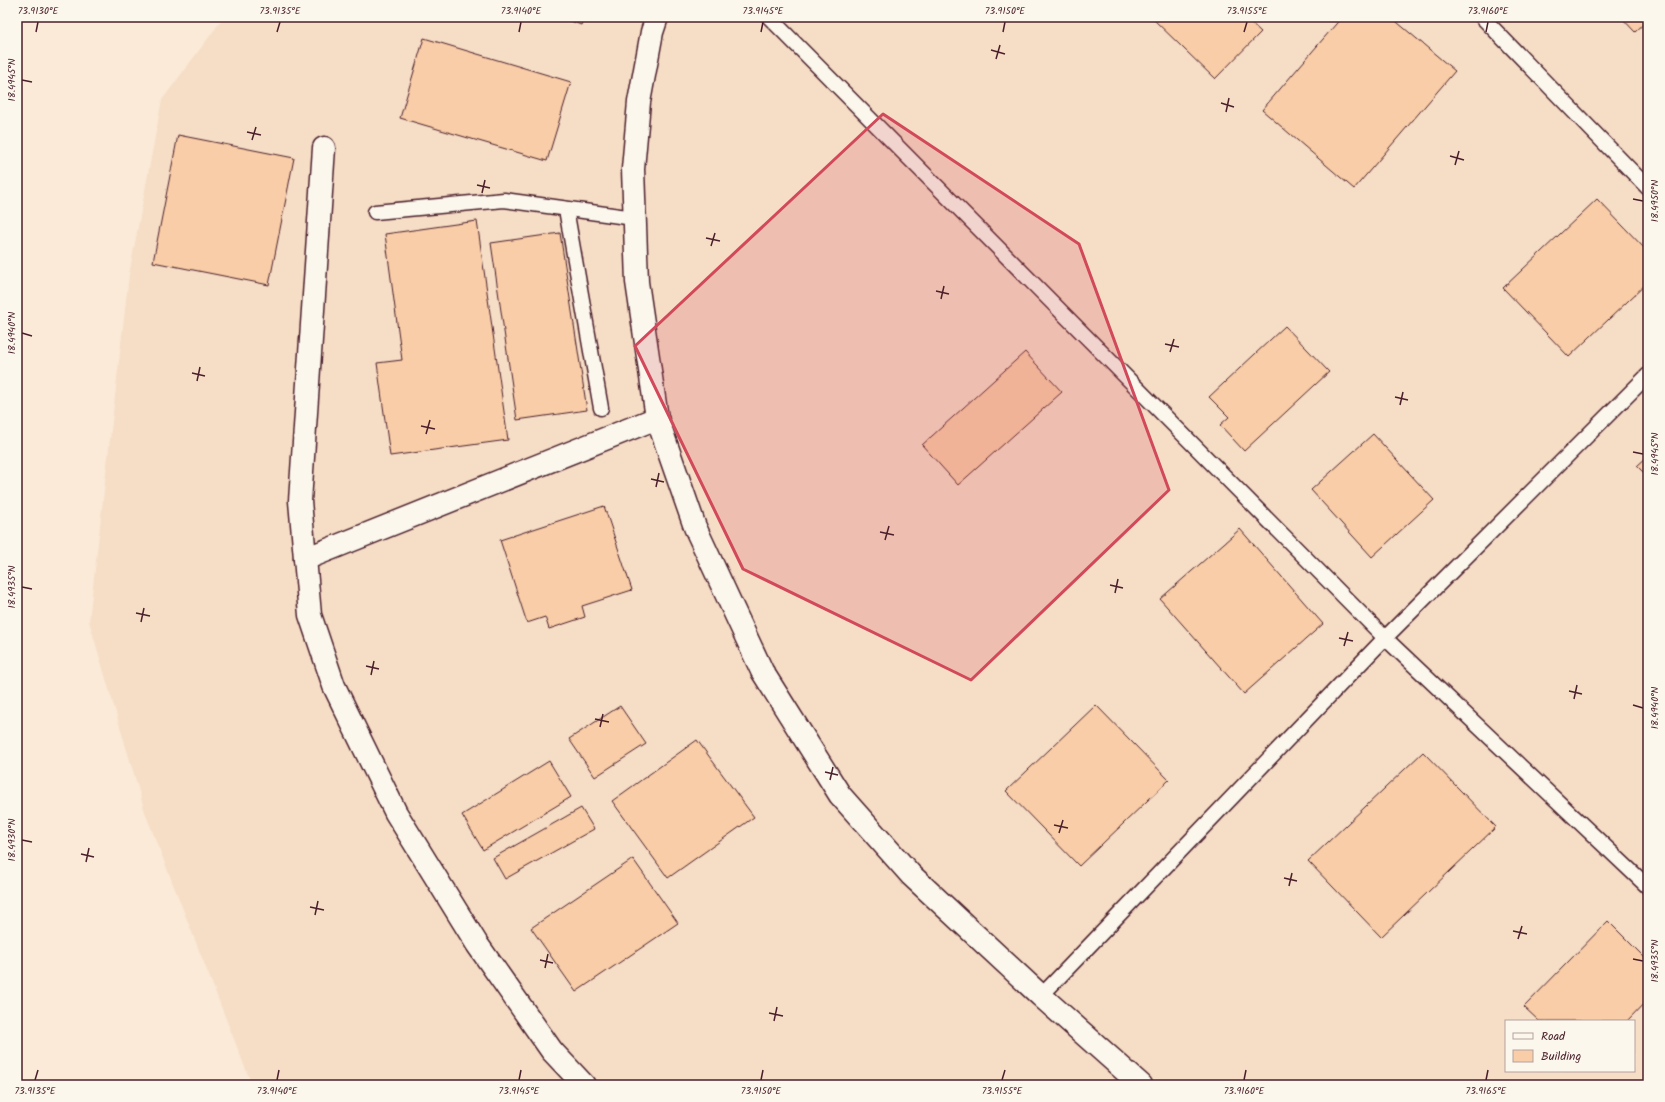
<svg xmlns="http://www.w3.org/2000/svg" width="1665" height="1102" font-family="Kalam,sans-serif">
<rect width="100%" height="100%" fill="#faead7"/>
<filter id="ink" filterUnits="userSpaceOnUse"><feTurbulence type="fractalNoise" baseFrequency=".025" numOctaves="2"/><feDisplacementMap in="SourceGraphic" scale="8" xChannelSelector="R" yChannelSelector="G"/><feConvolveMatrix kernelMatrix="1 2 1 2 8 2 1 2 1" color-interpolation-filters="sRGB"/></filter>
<g filter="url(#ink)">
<path fill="#f6ddc6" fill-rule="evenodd" d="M 224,17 L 1648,17 L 1648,1085 L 252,1085 L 146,815 L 89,621 L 129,275 L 162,100 ZM 1506,1021 L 1634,1021 L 1634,1071 L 1506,1071 Z"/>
<g fill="#f8cda7" stroke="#4a1f2b">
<polygon points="561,17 584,17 581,25"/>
<polygon points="1151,17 1245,17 1261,32 1215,79"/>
<polygon points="1342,17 1391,17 1455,71 1354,189 1262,110"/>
<polygon points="1621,17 1648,17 1648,20 1635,32"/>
<polygon points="424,38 571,82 547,161 400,118"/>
<polygon points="178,135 294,158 269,285 153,262"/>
<polygon points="1597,199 1648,252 1648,282 1569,357 1503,288"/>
<polygon points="477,221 508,440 390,456 377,363 402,360 385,234"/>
<polygon points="560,233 587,410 517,420 491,243"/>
<polygon points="1285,326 1329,372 1244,451 1220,425 1229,417 1209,397"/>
<polygon points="1025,352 1062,392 958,485 922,445"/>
<polygon points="1373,434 1434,500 1372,557 1311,490"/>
<polygon points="1648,456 1648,477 1637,466"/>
<polygon points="604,506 632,590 582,606 585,617 549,629 545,617 527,623 500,540"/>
<polygon points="1240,529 1323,624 1244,694 1160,599"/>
<polygon points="1096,705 1169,780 1079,866 1006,791"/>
<polygon points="620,706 646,744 595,777 569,739"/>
<polygon points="697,740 754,817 668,878 612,801"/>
<polygon points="1423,752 1496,827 1381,937 1308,861"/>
<polygon points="549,761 571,797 483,850 462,815"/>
<polygon points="581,808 594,829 505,879 493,858"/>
<polygon points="633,859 678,923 576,992 531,928"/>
<polygon points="1608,921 1648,961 1648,999 1627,1021 1539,1021 1524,1007"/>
</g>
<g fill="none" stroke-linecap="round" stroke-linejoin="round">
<g stroke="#4a1f2b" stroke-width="17">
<g id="service">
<polyline points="769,17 1385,638 1648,887"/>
<polyline points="1482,17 1648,188"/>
<polyline points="566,209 601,408"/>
<polyline points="375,212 504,200 634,218"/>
<polyline points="1041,996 1385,638 1648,375"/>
</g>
</g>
<g stroke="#4a1f2b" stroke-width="25">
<g id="minor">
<polyline points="324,148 300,501 310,615 334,686 396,813 477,944 552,1051 584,1085"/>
<polyline points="305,559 657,418"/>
</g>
</g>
<g stroke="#4a1f2b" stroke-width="25">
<polyline id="tertiary" points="657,17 652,32 639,102 633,169 637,282 657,418 695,527 762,671 840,795 911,875 1041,996 1141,1085"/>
</g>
<use href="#service" stroke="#fbf7ec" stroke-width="14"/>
<use href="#minor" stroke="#fbf7ec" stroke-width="22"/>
<use href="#tertiary" stroke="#fbf7ec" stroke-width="22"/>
</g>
</g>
<path fill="#d1495b" fill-opacity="0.2" stroke="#d1495b" stroke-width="3" stroke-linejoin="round" d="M 883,114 L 1079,244 L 1169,490 L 971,680 L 743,569 L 635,346 Z"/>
<path fill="none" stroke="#4a1f2b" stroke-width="1.5" d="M 36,32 L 38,22M 277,32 L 280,22M 519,32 L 521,22M 761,32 L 763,22M 1003,32 L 1005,22M 1244,32 L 1247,22M 1486,32 L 1488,22M 991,50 L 1005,54M 996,59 L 1000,45M 22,80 L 32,82M 1221,103 L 1234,107M 1226,112 L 1229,98M 247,132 L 261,135M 252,140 L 256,127M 1450,156 L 1464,160M 1455,165 L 1459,151M 477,185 L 490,188M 482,193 L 485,180M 1633,199 L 1643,201M 706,238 L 720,241M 711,246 L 715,233M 936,291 L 949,294M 941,299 L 944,286M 22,333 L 32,336M 1165,344 L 1179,347M 1170,352 L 1174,339M 192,373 L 205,376M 197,381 L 200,367M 1395,397 L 1408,400M 1400,405 L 1403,392M 421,426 L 435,429M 426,434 L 430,420M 1633,452 L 1643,454M 651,479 L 664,482M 656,487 L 659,473M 880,532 L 894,535M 885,540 L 889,526M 1110,585 L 1123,588M 22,587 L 32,589M 1115,593 L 1118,579M 136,613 L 150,616M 141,622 L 144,608M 1339,638 L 1353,641M 1344,646 L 1348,632M 366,666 L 379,669M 371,675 L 374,661M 1569,691 L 1582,694M 1574,699 L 1577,685M 1633,705 L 1643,708M 595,719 L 609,722M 600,727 L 603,714M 825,772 L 838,775M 830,780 L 833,767M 1054,825 L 1068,828M 1059,833 L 1063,820M 22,840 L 32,842M 81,854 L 94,857M 86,862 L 89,848M 1284,878 L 1297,881M 1289,886 L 1292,873M 310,907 L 324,910M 315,915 L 318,901M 1513,931 L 1527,934M 1518,939 L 1522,926M 1633,959 L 1643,961M 540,960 L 553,963M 545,968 L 548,954M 769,1013 L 783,1016M 774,1021 L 777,1007M 35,1080 L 38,1070M 277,1080 L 279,1070M 519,1080 L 521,1070M 761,1080 L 763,1070M 1002,1080 L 1005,1070M 1244,1080 L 1246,1070M 1486,1080 L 1488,1070"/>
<rect width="1665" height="1102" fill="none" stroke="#fbf7ec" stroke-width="44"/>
<rect x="1505" y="1020" width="130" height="52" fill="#fbf7ec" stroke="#b4a19f"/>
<rect x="1513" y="1033" width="20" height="6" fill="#fbf7ec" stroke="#b4a19f"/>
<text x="1541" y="1040" font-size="12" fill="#4a1f2b">Road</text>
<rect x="1513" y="1050" width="20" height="12" fill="#f8cda7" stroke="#b4a19f"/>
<text x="1541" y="1060" font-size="12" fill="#4a1f2b">Building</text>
<rect x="22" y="22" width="1621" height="1058" fill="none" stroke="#4a1f2b" stroke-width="1.5"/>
<g font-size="10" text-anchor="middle" fill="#4a1f2b">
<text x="38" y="14">73.9130°E</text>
<text x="280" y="14">73.9135°E</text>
<text x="521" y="14">73.9140°E</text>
<text x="763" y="14">73.9145°E</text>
<text x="1005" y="14">73.9150°E</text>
<text x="1247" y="14">73.9155°E</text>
<text x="1488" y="14">73.9160°E</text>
<text transform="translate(11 80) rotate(-90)" y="4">18.4945°N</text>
<text transform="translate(1654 201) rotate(-90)" y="4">18.4950°N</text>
<text transform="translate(11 333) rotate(-90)" y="4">18.4940°N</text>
<text transform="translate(1654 454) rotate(-90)" y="4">18.4945°N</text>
<text transform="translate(11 587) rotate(-90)" y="4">18.4935°N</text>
<text transform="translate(1654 708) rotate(-90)" y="4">18.4940°N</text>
<text transform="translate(11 840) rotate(-90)" y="4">18.4930°N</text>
<text transform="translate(1654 961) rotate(-90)" y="4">18.4935°N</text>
<text x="35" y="1094">73.9135°E</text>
<text x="277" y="1094">73.9140°E</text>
<text x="519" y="1094">73.9145°E</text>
<text x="761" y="1094">73.9150°E</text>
<text x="1002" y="1094">73.9155°E</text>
<text x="1244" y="1094">73.9160°E</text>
<text x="1486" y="1094">73.9165°E</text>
</g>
</svg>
